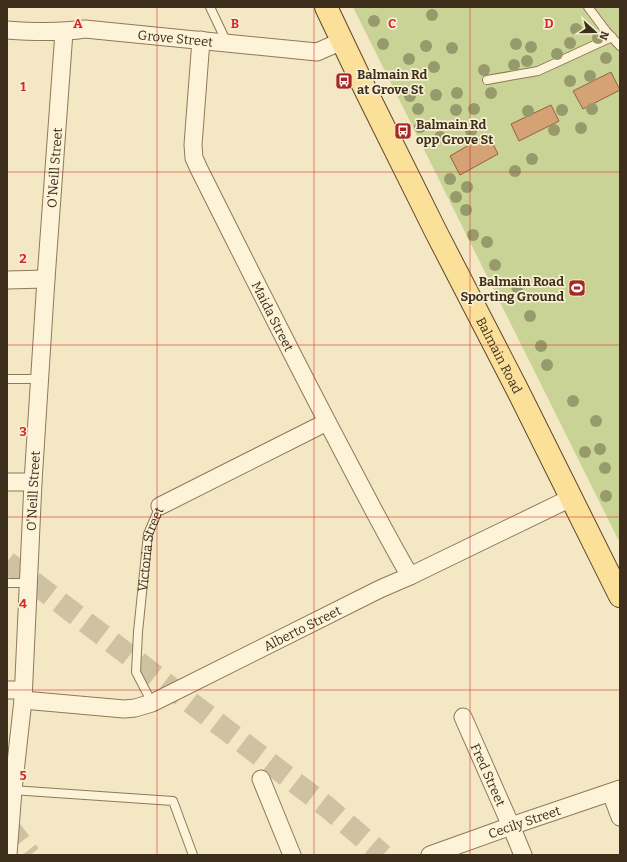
<svg xmlns="http://www.w3.org/2000/svg" width="627" height="862" font-family="Bitter,serif">
<rect width="100%" height="100%" fill="#f3e7c4"/>
<polygon fill="#c9d396" points="353,7 620,7 620,543"/>
<g fill="#d5a275" stroke="#92623b">
<polygon points="611,72 620,90 583,109 573,91"/>
<polygon points="551,105 559,121 519,141 511,124"/>
<polygon points="488,134 498,154 460,175 450,156"/>
</g>
<g fill="none" stroke-linecap="round" stroke-linejoin="round">
<g stroke="#cfc2a3" stroke-width="22" stroke-dasharray="22 11" stroke-linecap="butt">
<polyline points="7,562 327,807 383,855"/>
<polyline points="7,825 30,855"/>
</g>
<g stroke="#907858" stroke-width="10">
<g id="lane">
<polyline points="210,7 227,43"/>
<polyline points="588,7 606,31 620,46"/>
<polyline points="487,80 538,71 612,37"/>
<polyline points="7,379 40,379"/>
<polyline points="7,583 28,583"/>
<path id="s1" d="M 152,703 L 136,672 L 138,632 L 148,534 L 160,506"/>
<polyline points="12,790 173,801 193,855"/>
</g>
</g>
<g stroke="#907858" stroke-width="19">
<g id="street">
<path id="s2" d="M 7,30 C 34,32 58,33 85,29 L 317,52 L 342,41"/>
<path id="s3" d="M 201,40 L 193,145 L 194,158 L 199,169 C 246,263 293,357 342,450 C 364,492 386,535 410,576"/>
<polyline points="7,280 46,279"/>
<polyline points="7,482 33,482"/>
<polyline points="160,506 327,422"/>
<polyline points="7,690 23,690"/>
<path id="s4" d="M 23,700 L 124,709 L 135,708 L 152,703 L 380,589 L 410,576 L 571,498"/>
<path id="s5" d="M 463,717 L 511,826 L 523,855"/>
<polyline points="261,779 292,855"/>
<polyline points="611,793 620,817"/>
<path id="s6" d="M 8,855 L 13,790 L 23,700 L 33,482 L 46,279 L 64,32"/>
<path id="s7" d="M 430,855 L 511,826 L 620,789"/>
</g>
</g>
<g stroke="#5e462c" stroke-width="24">
<g id="primary">
<path id="s8" d="M 326,7 L 365,89 L 436,232 L 517,389 L 620,596"/>
</g>
</g>
<use href="#lane" stroke="#fcf3d8" stroke-width="8"/>
<use href="#street" stroke="#fcf3d8" stroke-width="17"/>
<use href="#primary" stroke="#fae098" stroke-width="22"/>
</g>
<g fill="#979b6b">
<circle cx="432" cy="15" r="6"/>
<circle cx="374" cy="21" r="6"/>
<circle cx="576" cy="29" r="6"/>
<circle cx="598" cy="38" r="6"/>
<circle cx="570" cy="43" r="6"/>
<circle cx="383" cy="44" r="6"/>
<circle cx="516" cy="44" r="6"/>
<circle cx="426" cy="46" r="6"/>
<circle cx="531" cy="47" r="6"/>
<circle cx="452" cy="48" r="6"/>
<circle cx="557" cy="54" r="6"/>
<circle cx="606" cy="58" r="6"/>
<circle cx="409" cy="59" r="6"/>
<circle cx="527" cy="61" r="6"/>
<circle cx="514" cy="65" r="6"/>
<circle cx="434" cy="67" r="6"/>
<circle cx="484" cy="70" r="6"/>
<circle cx="590" cy="76" r="6"/>
<circle cx="570" cy="81" r="6"/>
<circle cx="457" cy="93" r="6"/>
<circle cx="491" cy="93" r="6"/>
<circle cx="436" cy="95" r="6"/>
<circle cx="410" cy="96" r="6"/>
<circle cx="418" cy="109" r="6"/>
<circle cx="474" cy="109" r="6"/>
<circle cx="592" cy="109" r="6"/>
<circle cx="456" cy="110" r="6"/>
<circle cx="562" cy="110" r="6"/>
<circle cx="528" cy="111" r="6"/>
<circle cx="420" cy="127" r="6"/>
<circle cx="581" cy="128" r="6"/>
<circle cx="554" cy="130" r="6"/>
<circle cx="471" cy="131" r="6"/>
<circle cx="440" cy="137" r="6"/>
<circle cx="532" cy="159" r="6"/>
<circle cx="515" cy="171" r="6"/>
<circle cx="450" cy="179" r="6"/>
<circle cx="467" cy="187" r="6"/>
<circle cx="456" cy="197" r="6"/>
<circle cx="466" cy="210" r="6"/>
<circle cx="473" cy="235" r="6"/>
<circle cx="487" cy="242" r="6"/>
<circle cx="495" cy="265" r="6"/>
<circle cx="517" cy="287" r="6"/>
<circle cx="530" cy="316" r="6"/>
<circle cx="541" cy="346" r="6"/>
<circle cx="547" cy="365" r="6"/>
<circle cx="573" cy="401" r="6"/>
<circle cx="596" cy="421" r="6"/>
<circle cx="600" cy="449" r="6"/>
<circle cx="585" cy="452" r="6"/>
<circle cx="605" cy="468" r="6"/>
<circle cx="606" cy="496" r="6"/>
</g>
<path fill="none" stroke="#d62828" stroke-width="1" stroke-opacity="0.55" d="M 157,7 L 157,855M 314,7 L 314,855M 470,7 L 470,855M 7,172 L 620,172M 7,345 L 620,345M 7,517 L 620,517M 7,690 L 620,690"/>
<defs>
<g id="bus-square" transform="scale(0.9)"><rect x="-9" y="-9" width="18" height="18" rx="4" fill="#a62621" stroke="#f9f0d4"/><path d="M-5-6H5V4H4V6H2V4H-2V6H-4V4H-5ZM-3.5-4V0h7V-4ZM-3.5 1.2v1.5H-2V1.2ZM2 1.2v1.5H3.5V1.2Z" fill="#fff"/></g>
<g id="stadium-square" transform="scale(0.9)"><rect x="-9" y="-9" width="18" height="18" rx="4" fill="#a62621" stroke="#f9f0d4"/><path d="M0-5a6.5 5 0 1 0 0 10a6.5 5 0 1 0 0-10ZM-3.5-1.8h7v3.6h-7Z" fill="#fff"/></g>
</defs>
<g fill-rule="evenodd">
<use href="#bus-square" x="344" y="81"/>
<use href="#bus-square" x="403" y="131"/>
<use href="#stadium-square" x="577" y="288"/>
</g>
<g text-anchor="middle" stroke-width="3.5" stroke-linejoin="round" paint-order="stroke">
<g font-size="13" fill="#3e2f1d" stroke="#f9f0d4">
<text dy="5" stroke="none"><textPath href="#s2" startOffset="169">Grove Street</textPath></text>
<text dy="5" stroke="none"><textPath href="#s6" startOffset="689">O'Neill Street</textPath></text>
<text dy="5" stroke="none"><textPath href="#s3" startOffset="295">Maida Street</textPath></text>
<text dy="5" stroke="none"><textPath href="#s8" startOffset="389">Balmain Road</textPath></text>
<text dy="5" stroke="none"><textPath href="#s6" startOffset="365">O'Neill Street</textPath></text>
<text dy="5" stroke="none"><textPath href="#s1" startOffset="159">Victoria Street</textPath></text>
<text dy="5" stroke="none"><textPath href="#s4" startOffset="298">Alberto Street</textPath></text>
<text dy="5" stroke="none"><textPath href="#s5" startOffset="63">Fred Street</textPath></text>
<text dy="5" stroke="none"><textPath href="#s7" startOffset="100">Cecily Street</textPath></text>
</g>
<g font-size="13" font-weight="bold" fill="#3e2f1d" stroke="#f9f0d4" text-anchor="start">
<text x="357" y="79">Balmain Rd<tspan x="357" dy="15">at Grove St</tspan></text>
<text x="416" y="129">Balmain Rd<tspan x="416" dy="15">opp Grove St</tspan></text>
<text x="564" y="286" text-anchor="end">Balmain Road<tspan x="564" dy="15">Sporting Ground</tspan></text>
</g>
</g>
<g font-size="13" text-anchor="middle" font-weight="bold" fill="#d62828" stroke="#f9f0d4" stroke-width="3.5" stroke-linejoin="round" paint-order="stroke">
<text x="78" y="28">A</text>
<text x="235" y="28">B</text>
<text x="392" y="28">C</text>
<text x="549" y="28">D</text>
<text x="23" y="91">1</text>
<text x="23" y="263">2</text>
<text x="23" y="436">3</text>
<text x="23" y="608">4</text>
<text x="23" y="780">5</text>
</g>
<rect width="627" height="862" fill="none" stroke="#3e2f1d" stroke-width="16"/>
<g transform="translate(595 32) rotate(111)" stroke="#f9f0d4" stroke-width="3" paint-order="stroke">
<path d="M0-3L7 15L0 10L-7 15Z" fill="#3e2f1d"/>
<text y="-6" font-size="11" font-weight="bold" text-anchor="middle" fill="#3e2f1d">N</text>
</g>
</svg>
